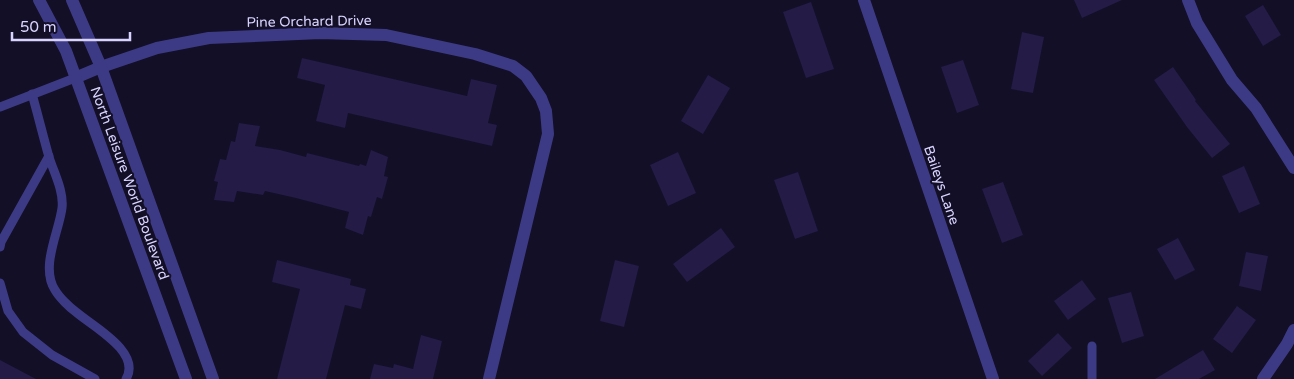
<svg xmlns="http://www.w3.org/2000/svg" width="1294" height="379" font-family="'Varela Round',sans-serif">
<rect width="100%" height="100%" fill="#130f26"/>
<g fill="#241b47">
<polygon points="1074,0 1122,0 1082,18"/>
<polygon points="811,2 834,69 806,78 783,12"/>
<polygon points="1263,5 1281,35 1263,46 1245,16"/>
<polygon points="1022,32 1044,37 1033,93 1011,89"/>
<polygon points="302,58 467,96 471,79 497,85 488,123 497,125 492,146 348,113 345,128 316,121 325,85 297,78"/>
<polygon points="963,60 979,105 957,113 941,67"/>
<polygon points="1173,67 1196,100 1195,101 1230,144 1212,158 1187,127 1154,80"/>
<polygon points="708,75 730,88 703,134 681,121"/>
<polygon points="239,123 260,126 255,146 280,150 306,157 307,153 359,166 360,164 366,166 371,150 388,157 384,176 388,177 382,199 377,197 371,217 368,216 363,235 345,228 349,212 296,198 265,191 263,195 237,191 234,202 214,200 218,182 214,181 220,159 226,160 231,141 235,142"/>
<polygon points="678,152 696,193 668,206 650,165"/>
<polygon points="1244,166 1260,204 1239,213 1222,176"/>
<polygon points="798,172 818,231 795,239 774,180"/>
<polygon points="1003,182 1023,235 1002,243 982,189"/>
<polygon points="721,228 735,247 687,282 673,264"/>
<polygon points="1178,238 1195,270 1175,280 1157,249"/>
<polygon points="1246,252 1268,256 1261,291 1239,286"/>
<polygon points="277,260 351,279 350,285 366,289 361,309 345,305 326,379 277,379 300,289 272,282"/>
<polygon points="615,260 639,266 624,327 600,321"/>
<polygon points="1082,280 1096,299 1068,320 1054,301"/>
<polygon points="1131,292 1144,336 1122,343 1108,298"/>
<polygon points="1237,306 1256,320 1232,353 1213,339"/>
<polygon points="1058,333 1072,348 1042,376 1028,361"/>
<polygon points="421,335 442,341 433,379 370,379 374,364 393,368 394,364 413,369"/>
<polygon points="1203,350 1215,370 1199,379 1155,379"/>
<polygon points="0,360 36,379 0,379"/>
</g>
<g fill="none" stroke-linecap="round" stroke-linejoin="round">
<g stroke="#3d3a85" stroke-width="9">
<path d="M 32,94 C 38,115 43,136 49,157 C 54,173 64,191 62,208 C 59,232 40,267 55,290 C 59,297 69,307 76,312 C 92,326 142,352 126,379"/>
<polyline points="0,107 75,78"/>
<polyline points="0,247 1,242 49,156"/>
<polyline points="0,283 8,311 23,332 52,355 95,379"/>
<polyline points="1092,379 1092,346"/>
</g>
<g stroke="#3d3a85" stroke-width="12">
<polyline points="864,0 993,379"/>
<polyline points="1188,0 1197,23 1232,80 1256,108 1294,168"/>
<polyline points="75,78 101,67 157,48 209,38 320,33 386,35 475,54 513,66 526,76 541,98 546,111 548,134 489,379"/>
<polyline points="1263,379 1287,344 1294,330"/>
</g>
<g stroke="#3d3a85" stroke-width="12">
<polyline points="39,0 66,51 186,379"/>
<polyline points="72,0 101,67 213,379"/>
</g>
</g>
<g text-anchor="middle" stroke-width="4" stroke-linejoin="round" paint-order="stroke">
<g font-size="14" fill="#d9d4ff" stroke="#130f26">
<text transform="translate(309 21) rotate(-1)" y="5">Pine Orchard Drive</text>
<text transform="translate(130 183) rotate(70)" y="5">North Leisure World Boulevard</text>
<text transform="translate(942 185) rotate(71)" y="5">Baileys Lane</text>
</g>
</g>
<path d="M12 32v8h118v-8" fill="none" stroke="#d9d4ff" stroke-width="2.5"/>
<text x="20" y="32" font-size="15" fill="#d9d4ff" stroke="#130f26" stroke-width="4" paint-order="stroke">50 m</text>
</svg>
